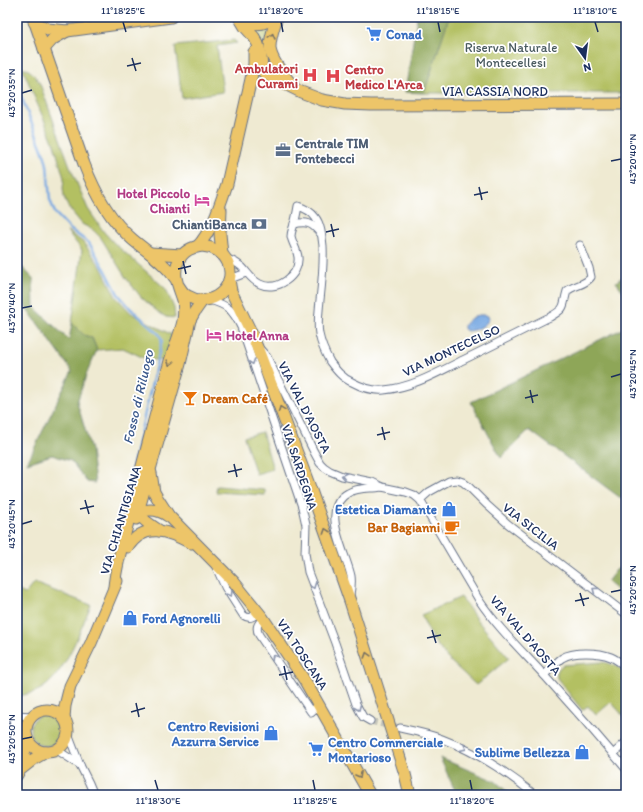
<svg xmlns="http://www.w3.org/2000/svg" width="643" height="812" font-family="Itim,sans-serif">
<rect width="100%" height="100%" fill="#fff"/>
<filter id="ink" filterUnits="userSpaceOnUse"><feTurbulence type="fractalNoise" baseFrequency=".025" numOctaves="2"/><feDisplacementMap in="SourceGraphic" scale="8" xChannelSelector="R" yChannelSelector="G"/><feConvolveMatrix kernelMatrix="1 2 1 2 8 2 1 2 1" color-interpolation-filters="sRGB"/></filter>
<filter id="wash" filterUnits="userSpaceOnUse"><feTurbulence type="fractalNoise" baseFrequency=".012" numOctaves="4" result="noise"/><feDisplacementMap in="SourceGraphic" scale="16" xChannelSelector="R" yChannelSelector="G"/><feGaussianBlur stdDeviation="0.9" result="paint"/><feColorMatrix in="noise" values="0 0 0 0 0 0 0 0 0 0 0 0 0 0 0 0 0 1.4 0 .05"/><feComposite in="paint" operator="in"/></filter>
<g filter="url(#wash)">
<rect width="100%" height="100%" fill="#efead2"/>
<g fill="#b3c062" stroke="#677860">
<polygon points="449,17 626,17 626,93 424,93"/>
<polygon points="267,27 268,28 268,57 265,66 254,30 255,29"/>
<polygon points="234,40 237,43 217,46 223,92 182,98 175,46"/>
<path d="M 22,67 C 31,70 35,75 40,84 L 71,169 L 88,209 L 104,232 L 113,242 L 166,289 L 174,308 L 175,318 L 166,317 L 158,312 L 141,297 L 126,278 L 101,238 L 93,230 L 82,224 L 68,207 L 64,197 L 63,188 L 64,178 L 61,168 L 54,144 Z"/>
<polygon points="67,231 84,243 101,267 116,297 131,313 172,335 165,361 146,359 123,348 97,350 92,338 84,335 72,323 82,250"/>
<polygon points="262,432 273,469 256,474 244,437"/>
<polygon points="217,486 265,490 265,495 216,492"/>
<path d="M 34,583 L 91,605 C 80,630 65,675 41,689 C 34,693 25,695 17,696 L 17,590 L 25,594 Z"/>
<polygon points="461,597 477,620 509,658 476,685 448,659 433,640 421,615"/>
<path d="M 602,662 C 611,663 619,667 626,673 L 626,719 L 611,702 L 596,715 L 588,706 L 582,710 L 557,678 C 556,672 558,668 563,665 Z"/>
<circle cx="46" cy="730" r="16"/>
</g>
<g fill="#8ea658" stroke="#546a5b">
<polygon points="417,17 449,17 424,93 405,92"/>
<polygon points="17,262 33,278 34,307 69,340 72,323 84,335 92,338 97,350 88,370 77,402 91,450 95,483 87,482 71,461 52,455 27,463 72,371 17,295"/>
<polygon points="626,274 626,295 616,282"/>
<polygon points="626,327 626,502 529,430 501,458 471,402"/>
<polygon points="623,566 626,566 626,598 607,582 616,570"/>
<polygon points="440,758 495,781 511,795 457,795"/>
</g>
<path fill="#77a8e2" stroke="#496ca0" d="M 479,315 L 486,315 L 488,316 L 489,319 C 485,327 476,330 467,331 L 464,329 L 464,325 C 468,320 472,317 479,315 Z"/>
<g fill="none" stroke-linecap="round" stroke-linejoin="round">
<polyline stroke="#77a8e2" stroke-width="2.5" points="17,86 45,157 47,165 50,200 55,213 71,230 89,243 106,271 118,294 131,309 159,334 162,340 131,473"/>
</g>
</g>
<g filter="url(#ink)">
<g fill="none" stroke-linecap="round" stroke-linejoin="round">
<polyline stroke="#c5c5bb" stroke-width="7" stroke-dasharray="7 3.5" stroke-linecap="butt" points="370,721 400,728"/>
<g stroke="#657087" stroke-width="9">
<g id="minor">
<path d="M 294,224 C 307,221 312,223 320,233"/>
<path d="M 225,258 C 232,260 237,263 242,267 C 248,273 251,280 260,284 C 277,292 300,276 298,257 C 297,249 292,243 291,236 C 291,232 293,228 294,224 C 296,218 297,212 298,206 C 304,208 311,211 315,217 C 321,224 322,237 323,246 C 324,264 322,282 320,300 C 319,311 317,323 319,334 C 321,344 325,353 330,362 C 336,370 342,378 352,382 C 361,387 373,391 384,390 C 411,388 439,372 463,360 C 492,346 521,331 550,317 C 567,307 562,308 567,291 C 574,285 586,285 591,277 L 589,268 L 580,245"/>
<polyline points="230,279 246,273"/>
<path d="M 209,300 C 228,305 233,310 241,327 L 302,507 L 306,525 L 305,553 L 308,572 L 335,643 L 356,704 L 363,717 L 370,721"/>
<path d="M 260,349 L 267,357 L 314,452 L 320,463 L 324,467 L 330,471 L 342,476 L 372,482 L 382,487 L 406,492 L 414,495 L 420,500 L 479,600 C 497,627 521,650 543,674 C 571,705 599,737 626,769"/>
<polyline points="420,500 429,492 449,481 457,480 463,482 469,487 487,505 508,524 626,614"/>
<path d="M 216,567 L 225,587 L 243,615 C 250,620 254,617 258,611"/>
<path d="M 350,595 C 351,589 352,582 351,576 C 346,552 319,509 348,493 C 358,487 370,489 382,487"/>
<path d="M 263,618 C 258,624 255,627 259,635 L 311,712 L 319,705"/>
<path d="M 544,675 C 550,670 555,663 562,658 C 573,651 599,652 611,657 C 616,659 621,663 626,667"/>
<polyline points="17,715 31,716"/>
<polyline points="17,726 25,733"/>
<path d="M 400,728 C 414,731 429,734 442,739 C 477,752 507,772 535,795"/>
<polyline points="68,734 80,765 89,783 94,795"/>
<polyline points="57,750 80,765"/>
<polyline points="613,754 626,742"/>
</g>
</g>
<g stroke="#657087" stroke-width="13">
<g id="primary">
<path d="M 33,17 L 84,164 C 95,193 109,219 132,239 C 147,252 163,261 175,278"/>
<polyline points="239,17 245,27 254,37 258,44 261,56 262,70 265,74 301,92 322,100 345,104 371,105 626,104"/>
<path d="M 277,17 C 274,27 270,37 270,47 C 270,59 286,78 294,87"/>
<path d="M 240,18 C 251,26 264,26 274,17"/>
<polyline points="34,22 48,29 67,31 171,17"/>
<polyline points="44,49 53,39 67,31"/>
<polyline points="221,210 220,234 222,254"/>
<path d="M 197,247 C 212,231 220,205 227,184 L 251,79 L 254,64 L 254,52"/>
<polyline points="150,253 182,255"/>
<polyline points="229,280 231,291 250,330 257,347 308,482 350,601 405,774 410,795"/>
<polyline points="151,473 154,492 158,499 169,516 234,582 263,618 305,681 370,795"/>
<path d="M 136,508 C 140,519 151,525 160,531"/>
<path d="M 131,514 C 146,510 154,507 168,516"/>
<polyline points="136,519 180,364 190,320 195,311 202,301"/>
<path d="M 128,547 C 145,521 168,531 191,543"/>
<path d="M 114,587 C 116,565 123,543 128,522 C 135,490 144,460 152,428 C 158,406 164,383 170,361 C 174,348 180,335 183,321 C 184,314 184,307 183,300 C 179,287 172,275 178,262 C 187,240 219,242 228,263 C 238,287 210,310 188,296 C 183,294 181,289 178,285"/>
<circle cx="47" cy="731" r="21"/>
<polyline points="64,718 65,706 70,686 91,643 117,581"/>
<polyline points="20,770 34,759 46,752"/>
<path d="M 17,775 C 23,765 25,751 27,739"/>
</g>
</g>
<use href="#minor" stroke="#fff" stroke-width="7"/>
<use href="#primary" stroke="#edc569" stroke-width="11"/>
</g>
<defs><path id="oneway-chevron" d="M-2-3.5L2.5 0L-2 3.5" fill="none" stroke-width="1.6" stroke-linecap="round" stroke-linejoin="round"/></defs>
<g stroke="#797263">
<use href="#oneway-chevron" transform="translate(272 36) rotate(-75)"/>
<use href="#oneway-chevron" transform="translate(170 363) rotate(106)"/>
<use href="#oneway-chevron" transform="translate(281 409) rotate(-111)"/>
<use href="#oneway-chevron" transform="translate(326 531) rotate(-109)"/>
<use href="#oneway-chevron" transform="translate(367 655) rotate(-107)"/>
<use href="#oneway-chevron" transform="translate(359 775) rotate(61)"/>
</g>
<g stroke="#8d97ae">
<use href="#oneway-chevron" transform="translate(252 362) rotate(71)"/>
<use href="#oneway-chevron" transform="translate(344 476) rotate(-166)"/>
<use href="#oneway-chevron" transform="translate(313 586) rotate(69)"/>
<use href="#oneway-chevron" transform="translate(595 590) rotate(-143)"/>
<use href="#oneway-chevron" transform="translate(230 594) rotate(60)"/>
<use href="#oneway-chevron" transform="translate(274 657) rotate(-124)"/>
<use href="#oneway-chevron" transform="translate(358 708) rotate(67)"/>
<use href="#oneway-chevron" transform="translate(464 748) rotate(26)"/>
</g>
</g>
<path fill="none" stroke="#1b2f5e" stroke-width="1.5" d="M 123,22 L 126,32M 281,22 L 283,32M 438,22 L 440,32M 595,22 L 598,32M 132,58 L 136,71M 127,66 L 141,63M 22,93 L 32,90M 611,161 L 621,159M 479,187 L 482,200M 474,195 L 488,192M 331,224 L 334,237M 326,232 L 339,229M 183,261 L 186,274M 178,269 L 191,266M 22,308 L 32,306M 611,377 L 621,374M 530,390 L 533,403M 525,398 L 538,395M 382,427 L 385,440M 377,435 L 390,432M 234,464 L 237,477M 228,472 L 242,469M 85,500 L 89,514M 80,509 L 94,506M 22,524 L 32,521M 611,592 L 621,590M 580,593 L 584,606M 575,601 L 589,598M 432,630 L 436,643M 427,638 L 441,635M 284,666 L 287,680M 279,675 L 293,672M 136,703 L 139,717M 131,712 L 145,708M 22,739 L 32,737M 155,780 L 158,790M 313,780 L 315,790M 470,780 L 472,790"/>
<defs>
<g id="supermarket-bare" transform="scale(1.2)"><path d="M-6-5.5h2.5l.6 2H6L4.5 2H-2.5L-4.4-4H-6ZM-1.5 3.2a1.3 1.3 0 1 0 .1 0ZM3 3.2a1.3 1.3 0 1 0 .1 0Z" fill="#3f7fe0" stroke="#fff" stroke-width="2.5" paint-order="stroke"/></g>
<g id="hospital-bare" transform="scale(1.2)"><path d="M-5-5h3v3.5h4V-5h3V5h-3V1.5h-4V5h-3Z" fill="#e0444e" stroke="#fff" stroke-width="2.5" paint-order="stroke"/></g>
<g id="office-bare" transform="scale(1.2)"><path d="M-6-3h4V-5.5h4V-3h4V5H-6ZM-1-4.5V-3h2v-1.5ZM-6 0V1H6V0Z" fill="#5c6f8a" stroke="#fff" stroke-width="2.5" paint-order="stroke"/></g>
<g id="hotel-bare" transform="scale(1.2)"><path d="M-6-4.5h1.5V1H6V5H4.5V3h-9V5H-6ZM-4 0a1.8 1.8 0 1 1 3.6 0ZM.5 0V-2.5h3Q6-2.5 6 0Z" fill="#d1479c" stroke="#fff" stroke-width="2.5" paint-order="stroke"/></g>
<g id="bank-bare" transform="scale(1.2)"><path d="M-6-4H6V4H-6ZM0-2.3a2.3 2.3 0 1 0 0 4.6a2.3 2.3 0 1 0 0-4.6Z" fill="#5c6f8a" stroke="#fff" stroke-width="2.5" paint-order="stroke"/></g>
<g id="bar-bare" transform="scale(1.2)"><path d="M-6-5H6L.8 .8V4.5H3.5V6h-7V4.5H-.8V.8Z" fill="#e8710a" stroke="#fff" stroke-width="2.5" paint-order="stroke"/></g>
<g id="shop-bare" transform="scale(1.2)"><path d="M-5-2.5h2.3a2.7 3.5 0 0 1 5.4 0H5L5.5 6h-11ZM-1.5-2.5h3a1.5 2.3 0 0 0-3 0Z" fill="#3f7fe0" stroke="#fff" stroke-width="2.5" paint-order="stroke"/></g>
<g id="cafe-bare" transform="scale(1.2)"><path d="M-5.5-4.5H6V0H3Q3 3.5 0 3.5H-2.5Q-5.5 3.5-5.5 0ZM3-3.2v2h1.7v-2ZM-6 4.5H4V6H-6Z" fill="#e8710a" stroke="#fff" stroke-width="2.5" paint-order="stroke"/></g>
</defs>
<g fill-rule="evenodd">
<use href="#supermarket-bare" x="374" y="34"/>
<use href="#hospital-bare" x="310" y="75"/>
<use href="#hospital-bare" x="333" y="76"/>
<use href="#office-bare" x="283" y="150"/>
<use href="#hotel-bare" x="202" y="200"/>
<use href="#bank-bare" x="259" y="224"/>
<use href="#hotel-bare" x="214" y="335"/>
<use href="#bar-bare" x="190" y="398"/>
<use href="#shop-bare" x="449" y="509"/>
<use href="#cafe-bare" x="452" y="527"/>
<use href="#shop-bare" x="130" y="618"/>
<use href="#shop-bare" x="271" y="733"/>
<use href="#supermarket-bare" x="316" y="749"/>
<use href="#shop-bare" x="582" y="752"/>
</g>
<g text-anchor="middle" stroke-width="3.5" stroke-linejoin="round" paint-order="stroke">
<g font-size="13" font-weight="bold" fill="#366cbe" stroke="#fff" text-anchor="start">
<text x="386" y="39">Conad</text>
<text x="437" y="514" text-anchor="end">Estetica Diamante</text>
<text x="142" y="623">Ford Agnorelli</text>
<text x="259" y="731" text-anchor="end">Centro Revisioni<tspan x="259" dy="15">Azzurra Service</tspan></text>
<text x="328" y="747">Centro Commerciale<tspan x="328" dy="15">Montarioso</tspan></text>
<text x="570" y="757" text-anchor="end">Sublime Bellezza</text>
</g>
<g font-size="13" fill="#495a5f" stroke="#fff">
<text x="511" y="52">Riserva Naturale<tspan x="511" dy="15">Montecellesi</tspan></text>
</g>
<g font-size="13" font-weight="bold" fill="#be3a42" stroke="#fff" text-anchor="end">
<text x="298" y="73">Ambulatori<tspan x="298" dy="15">Curami</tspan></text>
<text x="345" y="74" text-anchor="start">Centro<tspan x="345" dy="15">Medico L'Arca</tspan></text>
</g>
<g font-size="13" fill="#1b2f5e" stroke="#fff">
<text x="495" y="96">VIA CASSIA NORD</text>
<text transform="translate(451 350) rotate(-25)" y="5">VIA MONTECELSO</text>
<text transform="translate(305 407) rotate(63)" y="5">VIA VAL D'AOSTA</text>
<text transform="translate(300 467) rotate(72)" y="5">VIA SARDEGNA</text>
<text transform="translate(120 520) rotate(-73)" y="5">VIA CHIANTIGIANA</text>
<text transform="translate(531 526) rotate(38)" y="5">VIA SICILIA</text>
<text transform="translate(526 635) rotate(49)" y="5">VIA VAL D'AOSTA</text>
<text transform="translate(303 654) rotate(57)" y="5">VIA TOSCANA</text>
</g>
<g font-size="13" font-weight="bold" fill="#4e5e75" stroke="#fff" text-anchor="start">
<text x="295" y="148">Centrale TIM<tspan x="295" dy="15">Fontebecci</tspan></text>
<text x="247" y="229" text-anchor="end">ChiantiBanca</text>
</g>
<g font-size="13" font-weight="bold" fill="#b23c85" stroke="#fff" text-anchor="end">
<text x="190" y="198">Hotel Piccolo<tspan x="190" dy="15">Chianti</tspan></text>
<text x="226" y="340" text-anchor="start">Hotel Anna</text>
</g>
<g font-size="13" font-weight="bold" fill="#c56008" stroke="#fff" text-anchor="start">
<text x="202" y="403">Dream Café</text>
<text x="440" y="532" text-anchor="end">Bar Bagianni</text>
</g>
<g font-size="14" font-style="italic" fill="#3b598c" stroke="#fff">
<text transform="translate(138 397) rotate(-77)" y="5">Fosso di Riluogo</text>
</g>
</g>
<rect width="643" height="812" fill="none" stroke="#fff" stroke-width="44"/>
<g transform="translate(585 58) rotate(166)" stroke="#ffffff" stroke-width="3" paint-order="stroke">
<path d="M0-3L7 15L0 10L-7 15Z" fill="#1b2f5e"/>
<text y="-6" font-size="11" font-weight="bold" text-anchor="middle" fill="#1b2f5e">N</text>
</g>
<rect x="22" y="22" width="599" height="768" fill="none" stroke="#1b2f5e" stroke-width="1.5"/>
<g font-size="10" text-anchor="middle" fill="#1b2f5e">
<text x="123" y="14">11°18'25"E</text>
<text x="281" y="14">11°18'20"E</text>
<text x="438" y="14">11°18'15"E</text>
<text x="595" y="14">11°18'10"E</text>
<text transform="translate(11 93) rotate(-90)" y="4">43°20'35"N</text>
<text transform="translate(632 159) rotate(-90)" y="4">43°20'40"N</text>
<text transform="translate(11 308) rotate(-90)" y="4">43°20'40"N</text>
<text transform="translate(632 374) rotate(-90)" y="4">43°20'45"N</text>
<text transform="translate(11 524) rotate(-90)" y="4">43°20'45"N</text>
<text transform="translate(632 590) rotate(-90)" y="4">43°20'50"N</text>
<text transform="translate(11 739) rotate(-90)" y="4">43°20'50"N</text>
<text x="158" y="804">11°18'30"E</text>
<text x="315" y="804">11°18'25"E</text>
<text x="472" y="804">11°18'20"E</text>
</g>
</svg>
